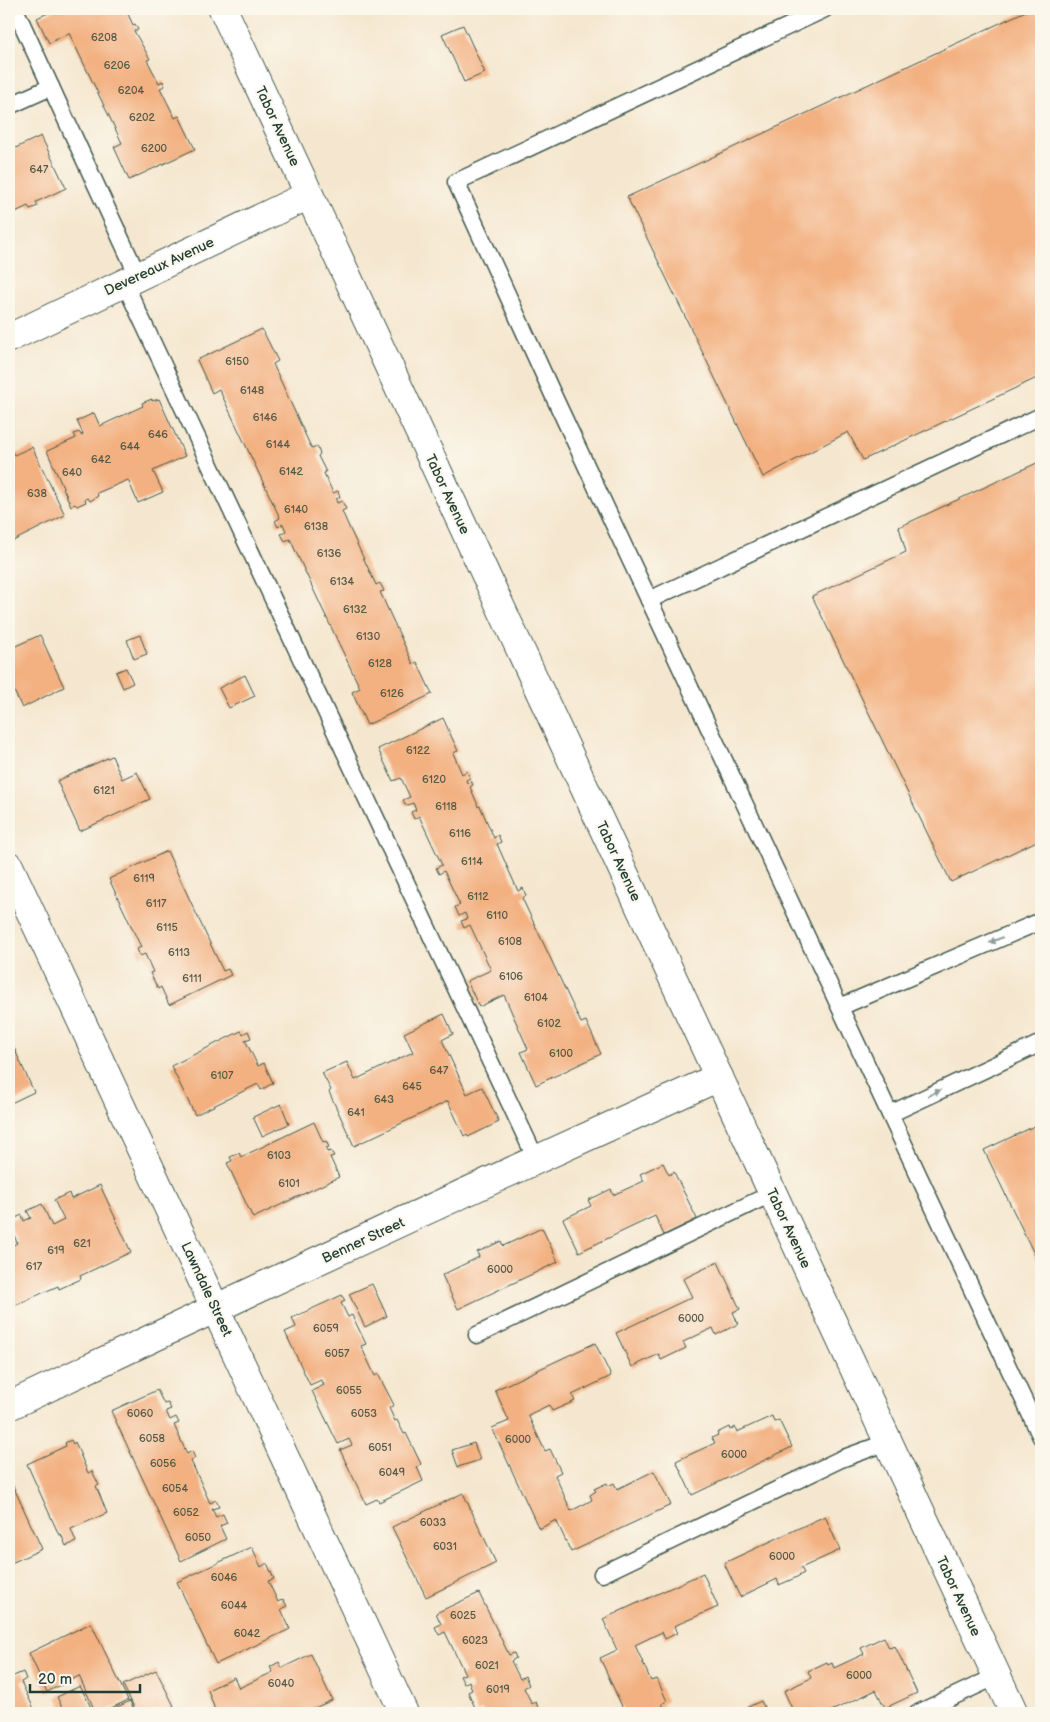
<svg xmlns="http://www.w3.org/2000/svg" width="1050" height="1722" font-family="'Balsamiq Sans',sans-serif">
<rect width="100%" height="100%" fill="#fbf7ec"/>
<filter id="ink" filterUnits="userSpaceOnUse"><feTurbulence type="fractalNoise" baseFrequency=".02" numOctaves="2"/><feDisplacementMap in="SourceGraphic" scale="10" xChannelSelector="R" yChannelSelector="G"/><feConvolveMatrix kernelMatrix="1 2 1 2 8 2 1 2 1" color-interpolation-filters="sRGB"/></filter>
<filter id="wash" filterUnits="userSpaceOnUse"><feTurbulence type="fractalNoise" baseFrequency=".0096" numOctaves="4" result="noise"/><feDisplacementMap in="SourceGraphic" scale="20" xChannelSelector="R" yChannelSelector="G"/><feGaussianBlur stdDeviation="1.12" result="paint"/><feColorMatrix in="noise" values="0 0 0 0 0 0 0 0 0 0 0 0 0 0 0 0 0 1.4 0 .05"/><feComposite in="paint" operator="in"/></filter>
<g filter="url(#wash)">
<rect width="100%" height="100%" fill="#f5e7cf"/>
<g id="blocks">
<g fill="#f3b080">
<polygon points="57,9 123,9 125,13 127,12 133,25 135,24 138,30 134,31 150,59 147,60 159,83 163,81 165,86 160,88 175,118 179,116 195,149 129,180 114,147 122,143 69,33 49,43 37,18"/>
<polygon points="1030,9 1041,9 1041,376 863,460 848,432 763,477 627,197"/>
<polygon points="463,25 485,73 464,82 442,34"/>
<polygon points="41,136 66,188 36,202 38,206 30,209 28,206 9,215 9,151"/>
<polygon points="262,329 278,361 273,364 310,445 312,448 317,446 320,454 318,456 326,472 324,473 333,493 338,491 340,497 336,499 337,503 342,501 346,509 342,511 349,527 376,585 380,583 384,591 380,592 413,664 417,662 432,694 367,725 352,692 360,688 322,608 290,539 285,541 281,534 286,531 283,524 278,527 275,521 280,518 219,389 212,393 197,360"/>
<polygon points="152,399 152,401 159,399 185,456 153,471 163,492 138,503 128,480 97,493 98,496 90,501 88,498 85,499 86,502 77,506 75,504 71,506 47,451 74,439 76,438 74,434 79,432 81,435 83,434 77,421 94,413 100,426 143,406 142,403"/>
<polygon points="32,447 65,515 9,543 9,451 11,450 14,455"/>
<polygon points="1041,461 1041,839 951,882 812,596 906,552 899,527"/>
<polygon points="40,635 64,687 22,708 9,680 9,649"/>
<polygon points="140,635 147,654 134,659 127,640"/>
<polygon points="126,668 133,683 123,688 116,672"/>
<polygon points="245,675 255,696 229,708 219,688"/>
<polygon points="443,718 458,751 453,753 462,774 467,771 470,778 466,780 467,783 471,781 473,785 470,787 477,803 478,807 480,806 494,838 498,835 501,842 497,844 518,891 523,888 526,896 522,898 581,1023 586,1021 601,1054 536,1085 521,1052 528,1049 504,995 479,1007 467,981 491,970 470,925 464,928 461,921 467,919 465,913 459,916 455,907 460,905 444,871 439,874 436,868 442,865 419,816 414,819 411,812 416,810 413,803 406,806 403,800 410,797 401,778 393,781 378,749"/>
<polygon points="112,756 122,779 137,772 150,799 80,831 57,781"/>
<polygon points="167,851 223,971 228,969 231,975 169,1005 161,987 158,989 150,973 153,972 145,954 140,956 137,949 141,947 109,879"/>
<polygon points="444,1014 453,1034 442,1040 467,1094 482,1087 499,1122 468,1137 467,1134 464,1136 448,1101 354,1146 329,1092 331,1090 322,1073 347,1062 355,1080 413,1052 404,1033"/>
<polygon points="241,1031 243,1034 248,1031 251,1038 245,1040 258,1066 264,1063 273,1083 261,1090 258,1084 195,1115 171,1066"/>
<polygon points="14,1048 34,1092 9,1104 9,1051"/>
<polygon points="281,1104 289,1124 262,1136 253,1117"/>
<polygon points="314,1122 323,1142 326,1141 329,1147 326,1148 327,1152 331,1151 334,1156 330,1157 339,1177 253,1218 227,1163 232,1161 230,1157 239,1153 241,1157"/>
<polygon points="1041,1123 1041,1268 984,1150"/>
<polygon points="663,1163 669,1175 674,1172 697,1219 664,1235 655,1216 579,1252 563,1219 591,1206 588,1200 597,1196 611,1189 613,1195 644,1181 640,1174"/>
<polygon points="100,1185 131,1252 82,1275 80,1276 81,1279 59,1289 58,1286 9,1308 9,1247 17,1243 9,1221 22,1215 24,1221 28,1219 31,1218 27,1211 42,1204 52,1226 64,1220 54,1200 69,1193 71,1199"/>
<polygon points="542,1228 558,1262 458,1309 442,1275 479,1257 477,1252 487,1248 501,1241 503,1246"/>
<polygon points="718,1262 740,1309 733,1312 738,1324 716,1335 713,1328 683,1342 686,1348 661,1360 659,1354 632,1367 616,1333 692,1297 683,1279"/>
<polygon points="372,1284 387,1316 365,1327 349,1294"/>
<polygon points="342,1295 345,1301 341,1303 348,1317 352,1315 366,1344 361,1346 375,1376 378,1374 394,1405 389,1408 395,1421 397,1420 404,1434 406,1433 421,1464 417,1467 423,1481 379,1502 377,1499 366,1504 340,1450 352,1445 349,1439 338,1444 312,1391 324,1385 321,1380 310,1385 285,1332 296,1327 292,1318"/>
<polygon points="595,1343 611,1376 572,1395 575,1401 552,1411 549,1405 528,1415 545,1451 550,1449 561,1472 555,1475 571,1511 592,1500 590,1495 596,1491 594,1489 607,1483 608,1486 614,1483 617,1489 654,1471 671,1505 571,1552 556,1520 539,1529 492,1428 509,1421 495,1390"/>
<polygon points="157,1390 164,1404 168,1403 171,1409 166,1411 170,1420 176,1417 179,1423 174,1425 187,1454 192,1451 195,1458 191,1461 210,1503 216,1500 219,1507 212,1509 216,1517 223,1514 227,1523 220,1526 226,1539 181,1561 111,1411"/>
<polygon points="772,1416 774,1422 779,1420 792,1447 692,1495 676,1461 715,1443 712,1438 718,1435 717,1433 729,1427 730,1430 735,1427 737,1432"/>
<polygon points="71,1440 73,1444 75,1442 88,1473 92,1471 99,1485 96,1486 107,1513 71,1529 76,1542 66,1546 61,1534 59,1535 27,1464 66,1446 65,1443"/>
<polygon points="474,1443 480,1460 458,1467 452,1450"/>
<polygon points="9,1477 42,1549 9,1564"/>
<polygon points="463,1493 496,1563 426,1597 392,1527"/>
<polygon points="825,1516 840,1550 801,1568 804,1573 795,1578 779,1585 777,1579 740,1597 724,1563"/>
<polygon points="252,1547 261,1567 267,1563 274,1579 268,1581 278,1602 283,1599 287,1606 281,1609 290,1629 216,1664 177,1582"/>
<polygon points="703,1573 718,1607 674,1626 677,1633 665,1639 662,1632 635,1645 651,1681 657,1679 667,1701 662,1704 667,1713 625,1713 600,1658 617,1650 603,1619"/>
<polygon points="479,1593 509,1655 514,1653 516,1658 511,1661 520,1679 525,1676 529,1685 524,1688 532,1704 536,1702 538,1708 534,1711 536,1713 483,1713 482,1710 477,1712 468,1692 472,1690 469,1681 464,1684 460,1676 465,1674 445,1632 439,1635 435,1627 441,1624 436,1613"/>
<polygon points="91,1623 128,1700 101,1713 96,1713 79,1676 47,1692 29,1653"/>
<polygon points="884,1637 889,1648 895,1646 917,1693 885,1708 876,1690 827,1713 794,1713 784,1691 811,1678 808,1671 827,1662 828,1665 832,1663 834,1668 864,1654 861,1648"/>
<polygon points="311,1654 332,1700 304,1713 216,1713 208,1690 234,1677 239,1688 273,1672 270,1667 279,1662 282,1668"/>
<polygon points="156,1670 174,1706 158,1713 137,1713 123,1685"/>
<polygon points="23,1672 26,1679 21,1682 36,1713 9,1713 9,1678"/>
<polygon points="80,1686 94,1713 65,1713 57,1697"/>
<polygon points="130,1701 135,1713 105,1713"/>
<polygon points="761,1701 767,1713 735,1713"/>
</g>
</g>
</g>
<g filter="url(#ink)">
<use href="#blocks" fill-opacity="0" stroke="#3f564b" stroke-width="1"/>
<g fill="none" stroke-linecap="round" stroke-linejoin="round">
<g stroke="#3f564b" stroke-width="19">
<g id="service">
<polyline points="15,9 138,276"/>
<polyline points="825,9 456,182 555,399 1041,1437"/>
<polyline points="9,106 51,87"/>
<polyline points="124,282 536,1159"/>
<polyline points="649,600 1041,416"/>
<polyline points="840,1007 1041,921"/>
<polyline points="890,1114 1041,1043"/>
<polyline points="477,1335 773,1193"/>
<polyline points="602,1574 841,1459 888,1442"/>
<polyline points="918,1713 997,1676"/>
</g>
</g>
<g stroke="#3f564b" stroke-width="30">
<g id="minor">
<polyline points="9,866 404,1713"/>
<path d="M 9,1406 C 244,1294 481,1184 719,1077"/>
</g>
</g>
<g stroke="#3f564b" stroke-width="30">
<g id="tertiary">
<polyline points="223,9 1014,1713"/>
<polyline points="9,338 309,195"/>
</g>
</g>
<use href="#service" stroke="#fff" stroke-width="16"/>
<use href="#minor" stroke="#fff" stroke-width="28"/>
<use href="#tertiary" stroke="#fff" stroke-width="28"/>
</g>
<defs><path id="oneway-solid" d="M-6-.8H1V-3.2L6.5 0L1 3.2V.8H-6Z" transform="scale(1.25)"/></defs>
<g fill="#8f9e9a">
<use href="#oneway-solid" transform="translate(996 940) rotate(157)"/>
<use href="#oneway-solid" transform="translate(934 1093) rotate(-25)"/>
</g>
</g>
<g text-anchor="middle" stroke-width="4" stroke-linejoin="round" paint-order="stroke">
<g font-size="11" fill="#545a47">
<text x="104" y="41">6208</text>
<text x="117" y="69">6206</text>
<text x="131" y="94">6204</text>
<text x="142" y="121">6202</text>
<text x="154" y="152">6200</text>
<text x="39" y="173">647</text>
<text x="237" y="365">6150</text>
<text x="252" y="394">6148</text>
<text x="265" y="421">6146</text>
<text x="158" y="438">646</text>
<text x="278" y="448">6144</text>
<text x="130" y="450">644</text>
<text x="101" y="463">642</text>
<text x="291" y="475">6142</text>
<text x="72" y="476">640</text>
<text x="37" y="497">638</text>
<text x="296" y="513">6140</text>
<text x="316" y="530">6138</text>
<text x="329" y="557">6136</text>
<text x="342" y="585">6134</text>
<text x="355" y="613">6132</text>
<text x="368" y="640">6130</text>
<text x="380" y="667">6128</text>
<text x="392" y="697">6126</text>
<text x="418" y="754">6122</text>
<text x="434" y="783">6120</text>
<text x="104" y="794">6121</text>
<text x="446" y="810">6118</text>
<text x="460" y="837">6116</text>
<text x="472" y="865">6114</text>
<text x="144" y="882">6119</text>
<text x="478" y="900">6112</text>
<text x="156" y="907">6117</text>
<text x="497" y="919">6110</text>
<text x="167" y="931">6115</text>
<text x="510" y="945">6108</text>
<text x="179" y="956">6113</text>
<text x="511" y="980">6106</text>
<text x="192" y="982">6111</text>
<text x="536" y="1001">6104</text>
<text x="549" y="1027">6102</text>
<text x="561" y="1057">6100</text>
<text x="439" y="1074">647</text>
<text x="222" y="1079">6107</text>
<text x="412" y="1090">645</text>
<text x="384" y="1103">643</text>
<text x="356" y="1116">641</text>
<text x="279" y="1159">6103</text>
<text x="289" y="1187">6101</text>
<text x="82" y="1247">621</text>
<text x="56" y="1254">619</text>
<text x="34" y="1270">617</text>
<text x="500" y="1273">6000</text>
<text x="691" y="1322">6000</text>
<text x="326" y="1332">6059</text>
<text x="337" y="1357">6057</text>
<text x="349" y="1394">6055</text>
<text x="140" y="1417">6060</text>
<text x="364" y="1417">6053</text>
<text x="152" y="1442">6058</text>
<text x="518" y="1443">6000</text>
<text x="380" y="1451">6051</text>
<text x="734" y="1458">6000</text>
<text x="163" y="1467">6056</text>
<text x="392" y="1476">6049</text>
<text x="175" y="1492">6054</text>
<text x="186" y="1516">6052</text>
<text x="433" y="1526">6033</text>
<text x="198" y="1541">6050</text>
<text x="445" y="1550">6031</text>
<text x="782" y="1560">6000</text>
<text x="224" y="1581">6046</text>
<text x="234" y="1609">6044</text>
<text x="463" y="1619">6025</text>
<text x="247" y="1637">6042</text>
<text x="475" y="1644">6023</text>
<text x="487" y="1669">6021</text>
<text x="859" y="1679">6000</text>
<text x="281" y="1687">6040</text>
<text x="498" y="1693">6019</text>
</g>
<g font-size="14" fill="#1f3d34" stroke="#fbf7ec">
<text transform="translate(278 126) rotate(65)" y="5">Tabor Avenue</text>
<text transform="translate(159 266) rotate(-25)" y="5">Devereaux Avenue</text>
<text transform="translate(448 494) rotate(65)" y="5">Tabor Avenue</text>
<text transform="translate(619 861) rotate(65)" y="5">Tabor Avenue</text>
<text transform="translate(789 1228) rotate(65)" y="5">Tabor Avenue</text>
<text transform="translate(363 1240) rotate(-25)" y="5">Benner Street</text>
<text transform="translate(207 1289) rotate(65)" y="5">Lawndale Street</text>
<text transform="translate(959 1596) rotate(65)" y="5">Tabor Avenue</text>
</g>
</g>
<rect width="1050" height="1722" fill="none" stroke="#fbf7ec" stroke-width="30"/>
<path d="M30 1684v8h110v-8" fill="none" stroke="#1f3d34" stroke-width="2.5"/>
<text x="38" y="1684" font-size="15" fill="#1f3d34" stroke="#fbf7ec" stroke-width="4" paint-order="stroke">20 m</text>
</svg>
